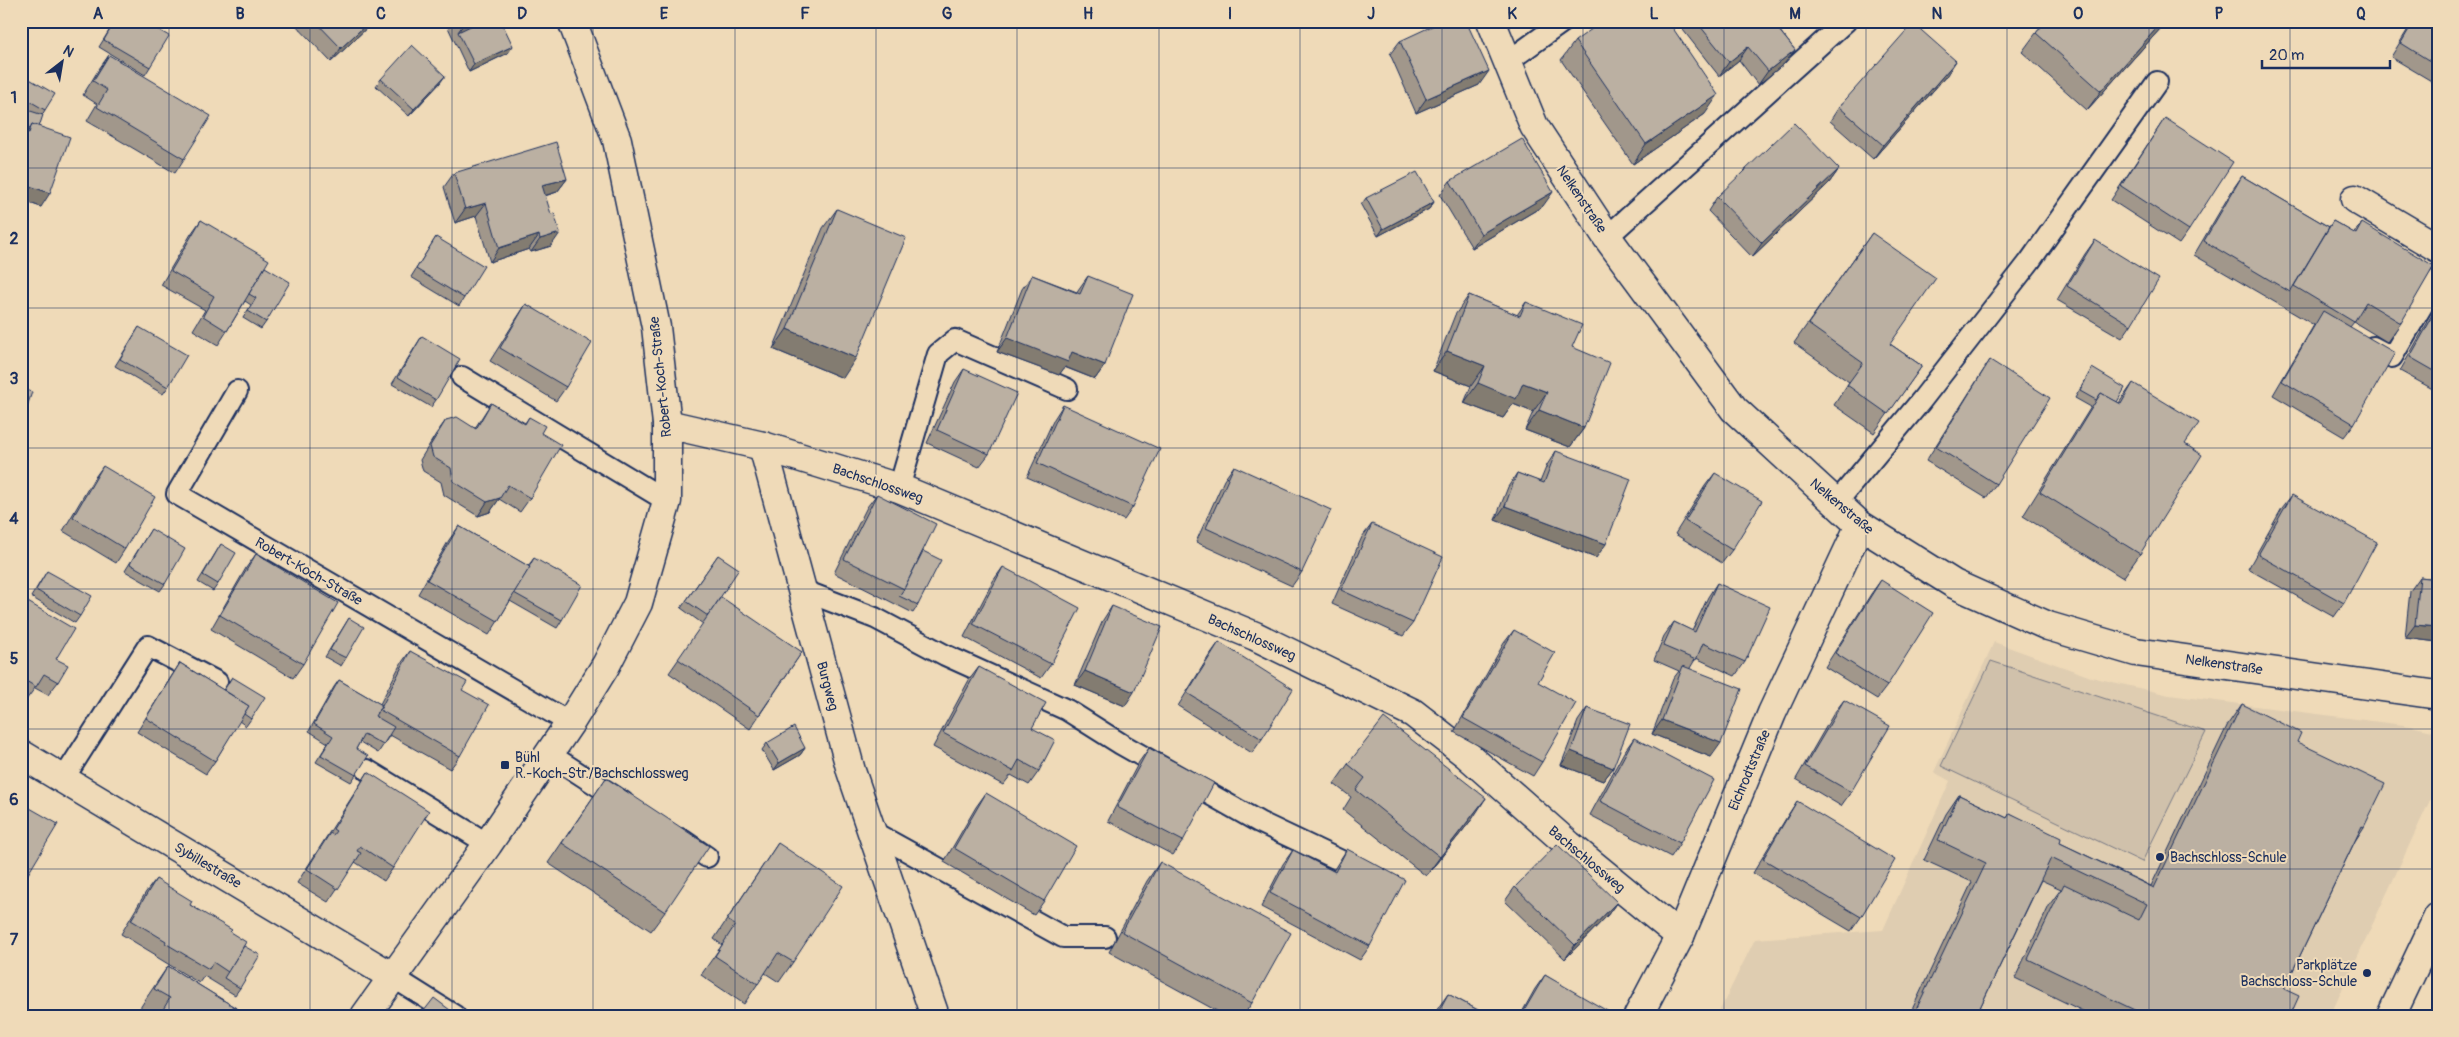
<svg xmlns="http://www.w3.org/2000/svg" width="2459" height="1037" font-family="Pangolin,sans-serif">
<rect width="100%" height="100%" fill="#efdab8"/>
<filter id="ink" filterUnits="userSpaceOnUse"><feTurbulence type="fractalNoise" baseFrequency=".02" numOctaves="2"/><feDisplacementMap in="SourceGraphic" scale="10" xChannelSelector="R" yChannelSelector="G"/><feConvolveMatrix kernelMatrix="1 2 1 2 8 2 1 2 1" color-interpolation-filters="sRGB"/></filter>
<g filter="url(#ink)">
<polygon fill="#dfcdb1" points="1994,642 2091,677 2169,695 2411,726 2432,731 2438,739 2438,783 2330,1016 1717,1016 1755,939 1883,930 1950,781 1934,772"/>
<polygon fill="#d0c1ab" stroke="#767884" points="1991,661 2206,732 2142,862 1941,766"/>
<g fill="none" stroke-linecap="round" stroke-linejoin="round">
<g stroke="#1b2f5e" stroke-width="24">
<g id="lane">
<polyline points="1507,62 1564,21"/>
<polyline points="1607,237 1846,21"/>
<polyline points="2373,347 2392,357 2438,279"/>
<polyline points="462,377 667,501"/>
<polyline points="237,391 177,494 570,723"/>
<polyline points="899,488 938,354 955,340 1067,389"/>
<polyline points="1836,503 1921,401 2030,261 2157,82"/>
<polyline points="802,590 875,618 945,655 1067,710 1121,744 1259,822 1356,868"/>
<polyline points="549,754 623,802"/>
<polyline points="367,770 488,844"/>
<polyline points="64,778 148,646 217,682"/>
<polyline points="871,831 1063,937 1105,937"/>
<polyline points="681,839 707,857"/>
<polyline points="393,977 455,1016"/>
</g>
</g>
<g stroke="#1b2f5e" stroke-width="31">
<g id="street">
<polyline points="1491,21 1534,126 1607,237 1734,409 1860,525 1954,584 2048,626 2136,652 2438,695"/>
<polyline points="2355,199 2438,248"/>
<polyline points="667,424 763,446 899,488 1255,636 1413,713 1466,754 1569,845 1680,936"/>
<polyline points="763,446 851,771 935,1016"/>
<polyline points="21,754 393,977"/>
<polyline points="365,1016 488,844 570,723 606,665 638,603 667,501 667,424 656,327 617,140 572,21"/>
<polyline points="1638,1016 1680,936 1772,713 1860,525"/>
<polyline points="2391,1016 2438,917"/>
</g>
</g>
<use href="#lane" stroke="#efdab8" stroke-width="20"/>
<use href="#street" stroke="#efdab8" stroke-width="28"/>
</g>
<g fill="#a1978b" stroke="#1b2f5e">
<polygon points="115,21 143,21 150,67 145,75 99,47"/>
<polygon points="292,21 374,21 331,62"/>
<polygon points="445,21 501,21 508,53 469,72"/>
<polygon points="1676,21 1779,21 1776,26 1795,50 1785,63 1758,85 1739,60 1719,76"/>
<polygon points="1967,21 1976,21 1972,26"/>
<polygon points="2046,21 2165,21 2161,28 2087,110 2022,52 2036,33"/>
<polygon points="2413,21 2438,21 2438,85 2391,57"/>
<polygon points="1400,41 1479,85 1416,113 1390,54"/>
<polygon points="1575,41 1705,114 1633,164 1561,60"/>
<polygon points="109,55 184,159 175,173 87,121 97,104 83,95 99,69"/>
<polygon points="21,74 45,110 42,115 39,127 41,207 21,200 29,111 21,106"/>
<polygon points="1947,75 1873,159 1830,121 1839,107"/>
<polygon points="381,79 440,83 409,116 376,86"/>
<polygon points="2165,118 2189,230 2179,244 2111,200"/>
<polygon points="1839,169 1829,183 1752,257 1708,211 1717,197"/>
<polygon points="454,173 567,179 557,192 545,196 551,246 531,252 529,249 490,262 476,216 455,223 444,187"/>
<polygon points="2242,176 2329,227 2333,221 2354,233 2362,223 2401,323 2387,342 2354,322 2350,327 2354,424 2344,437 2273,395 2314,325 2194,255 2233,189"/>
<polygon points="1450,181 1543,206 1472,248 1440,195"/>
<polygon points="1366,198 1434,202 1429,209 1378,236 1361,205"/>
<polygon points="837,209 843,378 773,349 823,228"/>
<polygon points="201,220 265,267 266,322 261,329 243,318 251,305 245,301 227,331 218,345 193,330 205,310 161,285 191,234"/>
<polygon points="1872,233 1890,344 1922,366 1874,433 1834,405 1849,382 1794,343"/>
<polygon points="436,237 464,298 459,306 411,277"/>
<polygon points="2095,240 2131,325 2122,338 2057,300 2085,254"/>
<polygon points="1032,275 1077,292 1078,290 1088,276 1105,365 1095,379 1064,367 1059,375 997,352 1022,289"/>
<polygon points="1469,295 1517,315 1526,302 1572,347 1584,428 1570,447 1525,430 1533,412 1513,404 1503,418 1464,403 1471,386 1433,371 1455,315"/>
<polygon points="526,304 566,387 556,401 490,361 517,318"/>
<polygon points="2438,304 2438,392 2400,371"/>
<polygon points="139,327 168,387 163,394 115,366"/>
<polygon points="422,336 436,400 431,407 392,384"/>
<polygon points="1990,360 1996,484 1986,498 1926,461 1981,374"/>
<polygon points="2092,368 2117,402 2119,403 2133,383 2185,444 2140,554 2123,578 2023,516 2091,407 2075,398"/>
<polygon points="964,369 989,454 979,467 927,443 955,382"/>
<polygon points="491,403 525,423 529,417 541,433 530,498 520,512 499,499 490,512 478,516 444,495 441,482 423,471 420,460 436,434 446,420 475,428"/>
<polygon points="1063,405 1133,507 1124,520 1027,477 1054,419"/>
<polygon points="1556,451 1596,558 1495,520 1508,487 1517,473 1540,482 1547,465"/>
<polygon points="103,466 125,549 116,563 63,531 93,480"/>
<polygon points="1234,466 1302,572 1292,586 1196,542 1224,480"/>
<polygon points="1715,473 1732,550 1722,563 1675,534 1705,486"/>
<polygon points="877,494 923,551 918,605 913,613 834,573 867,507"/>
<polygon points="2292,495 2344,603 2334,617 2248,569 2282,508"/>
<polygon points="1372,524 1413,623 1403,636 1332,604 1362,537"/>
<polygon points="459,526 528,566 534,558 562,620 557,628 510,601 498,621 489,635 418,594 449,540"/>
<polygon points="151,529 165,584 160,591 125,571"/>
<polygon points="221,544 218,584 213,591 198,582"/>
<polygon points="256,554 303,664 293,678 211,629 246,568"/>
<polygon points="718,555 711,612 802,652 750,729 669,673 703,624 681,608"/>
<polygon points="1003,567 1051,664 1041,678 964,637 993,581"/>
<polygon points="47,571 80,616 75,623 31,597"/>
<polygon points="2420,577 2438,579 2438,642 2405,638 2410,591"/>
<polygon points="1881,580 1887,686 1877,699 1825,667 1871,594"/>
<polygon points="1717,583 1745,662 1735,676 1696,658 1690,668 1711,757 1652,734 1673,679 1679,671 1654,660 1664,636 1674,622 1692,631 1708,597"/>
<polygon points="21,598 56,659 58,682 48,695 35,688 26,700 21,697"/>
<polygon points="1112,606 1125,706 1075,685 1103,620"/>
<polygon points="349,618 346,658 341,666 325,657"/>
<polygon points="1514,630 1542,762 1533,776 1454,732 1504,643"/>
<polygon points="1219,642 1262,739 1252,753 1178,706 1209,656"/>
<polygon points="410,651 462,690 460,756 450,769 390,735 378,753 360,742 356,749 356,775 351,782 316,762 328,743 309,731 334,687 339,680 380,704 400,665"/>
<polygon points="180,663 223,690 232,677 251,719 246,726 239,721 215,761 206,774 137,732 171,677"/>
<polygon points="979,667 1032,728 1039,771 1029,785 1011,775 1003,785 933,747 969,680"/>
<polygon points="1844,700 1851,792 1841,806 1796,779 1834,713"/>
<polygon points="2242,704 2297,742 2364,827 2355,841 2284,989 2290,1016 2093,1016 2015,978 2050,904 2061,889 2041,880 1976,1016 1909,1016 1972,882 1924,860 1946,814 1959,795 2007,818 2010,813 2060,843 2151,886 2228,724"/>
<polygon points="1587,708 1613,768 1603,781 1561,765 1578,721"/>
<polygon points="1634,738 1680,843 1671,857 1590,815 1624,752"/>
<polygon points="767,743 805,748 800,755 774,770 762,750"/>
<polygon points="1149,748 1183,841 1173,855 1108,821 1139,762"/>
<polygon points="1348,764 1473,818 1426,876 1343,810 1351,797 1334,784"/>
<polygon points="368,772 393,868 384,881 355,862 328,902 297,883 359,786"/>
<polygon points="606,778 665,912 651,931 548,863"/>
<polygon points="986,793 1044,901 1034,915 944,862 976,807"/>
<polygon points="1797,801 1861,917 1851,931 1753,873 1788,815"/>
<polygon points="778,843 793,962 779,982 765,973 744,1004 701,975 722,945 714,939"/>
<polygon points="1347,849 1370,946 1360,960 1261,907 1283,864 1293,850 1333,871 1338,863"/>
<polygon points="1160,862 1252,1003 1243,1016 1226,1016 1109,952 1147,881"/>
<polygon points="156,879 190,905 230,932 244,946 240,988 235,995 204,976 199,983 155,956 156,955 121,934 146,892"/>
<polygon points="1515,887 1617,902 1607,916 1565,959 1505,901"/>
<polygon points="168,966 249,1016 135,1016 147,997"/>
<polygon points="1545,975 1607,1016 1520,1016 1535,989"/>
<polygon points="1448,994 1489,1016 1434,1016 1438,1008"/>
</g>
<g fill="#837b71" stroke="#1b2f5e">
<polygon points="370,21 374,21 331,62 341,48"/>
<polygon points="472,21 491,21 458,32 463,25"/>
<polygon points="2163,21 2165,21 2161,28 2087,110 2101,91"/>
<polygon points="513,46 508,53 469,72 474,64"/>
<polygon points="1748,47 1739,60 1719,76 1729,62"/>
<polygon points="1795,50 1785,63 1758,85 1768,71"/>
<polygon points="1956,61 1947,75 1873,159 1883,145"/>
<polygon points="1489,71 1479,85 1416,113 1426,99"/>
<polygon points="445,76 440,83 409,116 414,109"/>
<polygon points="1718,95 1705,114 1633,164 1646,144"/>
<polygon points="1839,169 1829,183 1752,257 1762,243"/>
<polygon points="567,179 557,192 533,199 542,185"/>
<polygon points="21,183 50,193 41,207 21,200"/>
<polygon points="1553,192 1543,206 1472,248 1481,234"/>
<polygon points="1434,202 1429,209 1378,236 1383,229"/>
<polygon points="486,203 476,216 455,223 465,209"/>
<polygon points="560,233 551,246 531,252 540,239"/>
<polygon points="539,235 529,249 490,262 499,248"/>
<polygon points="787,329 856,358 843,378 773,349"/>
<polygon points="1007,338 1072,352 1105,365 1095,379 1065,367 1059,375 997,352"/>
<polygon points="1447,351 1485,366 1471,386 1433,371"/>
<polygon points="1478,383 1523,383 1547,392 1533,412 1513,404 1503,418 1464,403"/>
<polygon points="1539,410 1584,428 1570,447 1525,430"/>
<polygon points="500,498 490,512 478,516 487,502"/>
<polygon points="1505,506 1606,544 1596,558 1495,520"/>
<polygon points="2415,625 2438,627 2438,642 2405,638"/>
<polygon points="1085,671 1134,692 1125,706 1075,685"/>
<polygon points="1662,720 1721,743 1711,757 1652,734"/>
<polygon points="805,748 800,755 774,770 779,763"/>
<polygon points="1571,751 1613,768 1603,781 1561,765"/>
<polygon points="1486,798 1473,818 1426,876 1440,857"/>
<polygon points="1617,902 1607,916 1565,959 1575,945"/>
</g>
<g fill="#bbb0a2" stroke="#1b2f5e">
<polygon points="115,21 143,21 169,36 150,67 104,40"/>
<polygon points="315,21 370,21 341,48"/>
<polygon points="461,21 472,21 463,25"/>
<polygon points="481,21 501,21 513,46 474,64 458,32"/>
<polygon points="1443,21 1466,21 1489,71 1426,99 1400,41"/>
<polygon points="1603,21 1668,21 1718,95 1646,144 1575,41"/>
<polygon points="1696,21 1777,21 1774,24 1795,50 1768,71 1748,47 1729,62"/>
<polygon points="2046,21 2163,21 2101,91 2036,33"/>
<polygon points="2414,21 2438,21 2438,66 2401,43"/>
<polygon points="1913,23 1956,61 1883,145 1839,107"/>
<polygon points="412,45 445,76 414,109 381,79"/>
<polygon points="109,55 211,116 184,159 97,107 107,90 93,81"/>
<polygon points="21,74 55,94 45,110 21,96"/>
<polygon points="21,108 43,115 39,127 32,124 27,133 21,130"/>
<polygon points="2165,118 2233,162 2189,230 2121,186"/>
<polygon points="1794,123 1839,169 1762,243 1717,197"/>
<polygon points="32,124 70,137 50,193 21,183 21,130 29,133"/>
<polygon points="1522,139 1553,192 1481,234 1450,181"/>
<polygon points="556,142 567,179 542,185 551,214 554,213 560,233 540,239 539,235 499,248 486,203 465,209 454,173"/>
<polygon points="1417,172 1434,202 1383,229 1366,198"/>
<polygon points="2242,176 2329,227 2290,292 2204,241"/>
<polygon points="837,209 906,238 856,358 787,329"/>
<polygon points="201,220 269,260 227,331 203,316 214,296 171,271"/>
<polygon points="2333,221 2356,234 2362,223 2434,266 2401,323 2366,302 2354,322 2294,286"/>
<polygon points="1872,233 1936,278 1890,344 1922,366 1888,414 1847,385 1863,363 1808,324"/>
<polygon points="436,237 484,266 464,298 416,269"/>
<polygon points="2095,240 2159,279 2131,325 2067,286"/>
<polygon points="265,267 290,282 266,322 248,311 256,298 249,294"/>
<polygon points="1032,275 1080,294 1088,276 1133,294 1105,365 1072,352 1068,362 1007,338"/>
<polygon points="1469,295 1520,316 1526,302 1582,325 1572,347 1610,363 1584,428 1539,410 1547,392 1523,383 1516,399 1478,383 1485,366 1447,351"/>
<polygon points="526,304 592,343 566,387 500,348"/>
<polygon points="2438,307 2438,373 2410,357"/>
<polygon points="2323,311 2395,353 2354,424 2282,381"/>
<polygon points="139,327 187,355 168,387 120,359"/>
<polygon points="422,336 460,359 436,400 398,377"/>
<polygon points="1990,360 2050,398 1996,484 1936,447"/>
<polygon points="2092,368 2125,388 2117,402 2101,393 2096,400 2080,391"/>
<polygon points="964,369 1017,393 989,454 937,430"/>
<polygon points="2133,383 2199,423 2185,444 2202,455 2140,554 2040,492 2101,393 2121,404"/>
<polygon points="21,388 32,392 21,424"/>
<polygon points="491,403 525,424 529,417 545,426 541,433 561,445 530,498 508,485 500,498 487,502 453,481 451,468 433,457 430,446 446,420 457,417 476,429"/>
<polygon points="1063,405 1160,449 1133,507 1037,463"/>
<polygon points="1556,451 1631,479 1606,544 1505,506 1517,473 1544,483"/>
<polygon points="103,466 155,497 125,549 73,517"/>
<polygon points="1234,466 1331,510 1302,572 1206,528"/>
<polygon points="1715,473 1762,501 1732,550 1685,521"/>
<polygon points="877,494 936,524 904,589 844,559"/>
<polygon points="2292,495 2377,542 2344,603 2258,555"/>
<polygon points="1372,524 1443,557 1413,623 1341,590"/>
<polygon points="459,526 530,567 498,621 427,580"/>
<polygon points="151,529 185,549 165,584 130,564"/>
<polygon points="221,544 236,553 218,584 203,575"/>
<polygon points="923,551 941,560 918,605 899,596 904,589"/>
<polygon points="256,554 338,603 303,664 220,615"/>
<polygon points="718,555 739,569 708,616 686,601"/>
<polygon points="534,558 582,585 562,620 514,593 530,567 529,567"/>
<polygon points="1003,567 1080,608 1051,664 973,624"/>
<polygon points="47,571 92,596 80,616 36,590"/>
<polygon points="2420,577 2438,579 2438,627 2415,625"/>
<polygon points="1881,580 1933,613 1887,686 1835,653"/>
<polygon points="1717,583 1770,607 1745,662 1703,643 1696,660 1663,646 1674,622 1695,632"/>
<polygon points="721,597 802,652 759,715 678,659"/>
<polygon points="21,598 74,629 56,659 68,665 58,682 44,674 36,687 21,678"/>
<polygon points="1112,606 1162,627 1134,692 1085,671"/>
<polygon points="349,618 364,627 346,658 330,650"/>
<polygon points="1514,630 1555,653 1538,682 1576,703 1542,762 1463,718"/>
<polygon points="1219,642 1293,689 1262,739 1187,693"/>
<polygon points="410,651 467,682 462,690 489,705 460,756 380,710"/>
<polygon points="180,663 249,706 215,761 146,718"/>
<polygon points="1683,666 1742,689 1721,743 1662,720"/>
<polygon points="979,667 1046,703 1032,728 1055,740 1039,771 1019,760 1013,771 943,733"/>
<polygon points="232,677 265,697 251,719 244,714 249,706 224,690"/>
<polygon points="339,680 382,705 375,716 394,727 383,745 364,734 356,749 368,756 356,775 321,755 333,736 314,724"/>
<polygon points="1844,700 1890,726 1851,792 1805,766"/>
<polygon points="2242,704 2301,733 2297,742 2385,784 2364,827 2362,826 2284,989 2299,996 2290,1016 2147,1016 2028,959 2064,884 2139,920 2147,904 2051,858 1976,1016 1913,1016 1986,863 1938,840 1959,795 2007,818 2010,813 2061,838 2060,843 2154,888"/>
<polygon points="1587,708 1630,724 1613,768 1571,751"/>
<polygon points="1384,718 1486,798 1440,857 1356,790 1365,778 1348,764"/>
<polygon points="794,727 805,748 779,763 767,743"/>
<polygon points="1634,738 1714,780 1680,843 1600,801"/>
<polygon points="1149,748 1214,783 1183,841 1117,807"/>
<polygon points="368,772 429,811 393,868 360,846 357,851 361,853 338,889 307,869 330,833 333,835 336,831 333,829"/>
<polygon points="606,778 709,846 665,912 562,843"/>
<polygon points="986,793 1076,846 1044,901 954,848"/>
<polygon points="1797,801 1895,860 1861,917 1763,859"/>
<polygon points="21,803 58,824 22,884 21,884"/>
<polygon points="778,843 843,886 793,962 778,953 758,984 715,956 735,925 727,920"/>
<polygon points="1557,844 1617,902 1575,945 1515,887"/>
<polygon points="1347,849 1405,880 1370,946 1270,893 1293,850 1335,872"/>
<polygon points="1160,862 1291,933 1252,1003 1122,932"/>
<polygon points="156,879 192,901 190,905 232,930 230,932 246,942 228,972 213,962 209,969 165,943 166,941 131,920"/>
<polygon points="244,946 260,955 240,988 224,978"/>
<polygon points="168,966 249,1016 159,1016 170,998 154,989"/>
<polygon points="1545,975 1609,1012 1607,1016 1521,1016"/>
<polygon points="1448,994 1489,1016 1436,1016"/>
<polygon points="434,998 458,1016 420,1016"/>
</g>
</g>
<path fill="none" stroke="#1b2f5e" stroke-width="1" stroke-opacity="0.55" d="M 169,21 L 169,1016M 310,21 L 310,1016M 452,21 L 452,1016M 593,21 L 593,1016M 735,21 L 735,1016M 876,21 L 876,1016M 1017,21 L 1017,1016M 1159,21 L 1159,1016M 1300,21 L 1300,1016M 1442,21 L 1442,1016M 1583,21 L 1583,1016M 1724,21 L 1724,1016M 1866,21 L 1866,1016M 2007,21 L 2007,1016M 2149,21 L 2149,1016M 2290,21 L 2290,1016M 21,168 L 2438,168M 21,308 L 2438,308M 21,448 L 2438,448M 21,589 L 2438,589M 21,729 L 2438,729M 21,869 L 2438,869"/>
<g fill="#1b2f5e" stroke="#efdab8" stroke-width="2">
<rect x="500" y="760" width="10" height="10" rx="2.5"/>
<circle cx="2160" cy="857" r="5"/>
<circle cx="2367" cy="973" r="5"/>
</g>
<g text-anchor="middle" stroke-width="4" stroke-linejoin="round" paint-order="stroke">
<g font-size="14" fill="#1b2f5e" stroke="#efdab8">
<text transform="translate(1582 199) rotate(56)" y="5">Nelkenstraße</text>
<text transform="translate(660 377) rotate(-96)" y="5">Robert-Koch-Straße</text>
<text transform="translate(878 483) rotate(19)" y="5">Bachschlossweg</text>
<text transform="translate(1842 506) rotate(40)" y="5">Nelkenstraße</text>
<text transform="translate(309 571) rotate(30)" y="5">Robert-Koch-Straße</text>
<text transform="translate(1252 637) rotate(24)" y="5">Bachschlossweg</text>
<text transform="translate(2224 664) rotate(8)" y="5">Nelkenstraße</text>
<text transform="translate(828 686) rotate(75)" y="5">Burgweg</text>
<text transform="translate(1749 770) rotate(-67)" y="5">Eichrodtstraße</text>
<text transform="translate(1587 859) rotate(40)" y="5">Bachschlossweg</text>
<text transform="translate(208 865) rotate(31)" y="5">Sybillestraße</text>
</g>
<g font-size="14" fill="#1b2f5e" stroke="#efdab8" text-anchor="start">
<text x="515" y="762">Bühl<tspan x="515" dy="16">R.-Koch-Str./Bachschlossweg</tspan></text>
<text x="2170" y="862">Bachschloss-Schule</text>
<text x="2357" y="970" text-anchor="end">Parkplätze<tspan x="2357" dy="16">Bachschloss-Schule</tspan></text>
</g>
</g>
<rect width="2459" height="1037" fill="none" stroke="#efdab8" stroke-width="55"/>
<g transform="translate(62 62) rotate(31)" stroke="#efdab8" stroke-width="4" paint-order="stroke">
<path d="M0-4L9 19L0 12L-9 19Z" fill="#1b2f5e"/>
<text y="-8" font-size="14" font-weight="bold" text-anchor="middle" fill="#1b2f5e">N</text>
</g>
<path d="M2262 60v8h128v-8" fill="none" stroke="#1b2f5e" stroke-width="2.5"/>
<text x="2269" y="60" font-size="15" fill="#1b2f5e" stroke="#efdab8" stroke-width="4" paint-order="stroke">20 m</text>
<rect x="28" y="28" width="2404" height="982" fill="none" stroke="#1b2f5e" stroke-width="2"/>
<g font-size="16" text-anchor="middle" font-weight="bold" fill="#1b2f5e">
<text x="98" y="19">A</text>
<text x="240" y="19">B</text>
<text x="381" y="19">C</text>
<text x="522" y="19">D</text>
<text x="664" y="19">E</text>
<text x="805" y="19">F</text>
<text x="947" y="19">G</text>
<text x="1088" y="19">H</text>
<text x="1230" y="19">I</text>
<text x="1371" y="19">J</text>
<text x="1512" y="19">K</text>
<text x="1654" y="19">L</text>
<text x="1795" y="19">M</text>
<text x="1937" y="19">N</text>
<text x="2078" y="19">O</text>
<text x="2219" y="19">P</text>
<text x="2361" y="19">Q</text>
<text x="14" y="103">1</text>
<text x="14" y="244">2</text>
<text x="14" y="384">3</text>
<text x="14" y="524">4</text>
<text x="14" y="664">5</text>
<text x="14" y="805">6</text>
<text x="14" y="945">7</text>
</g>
</svg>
